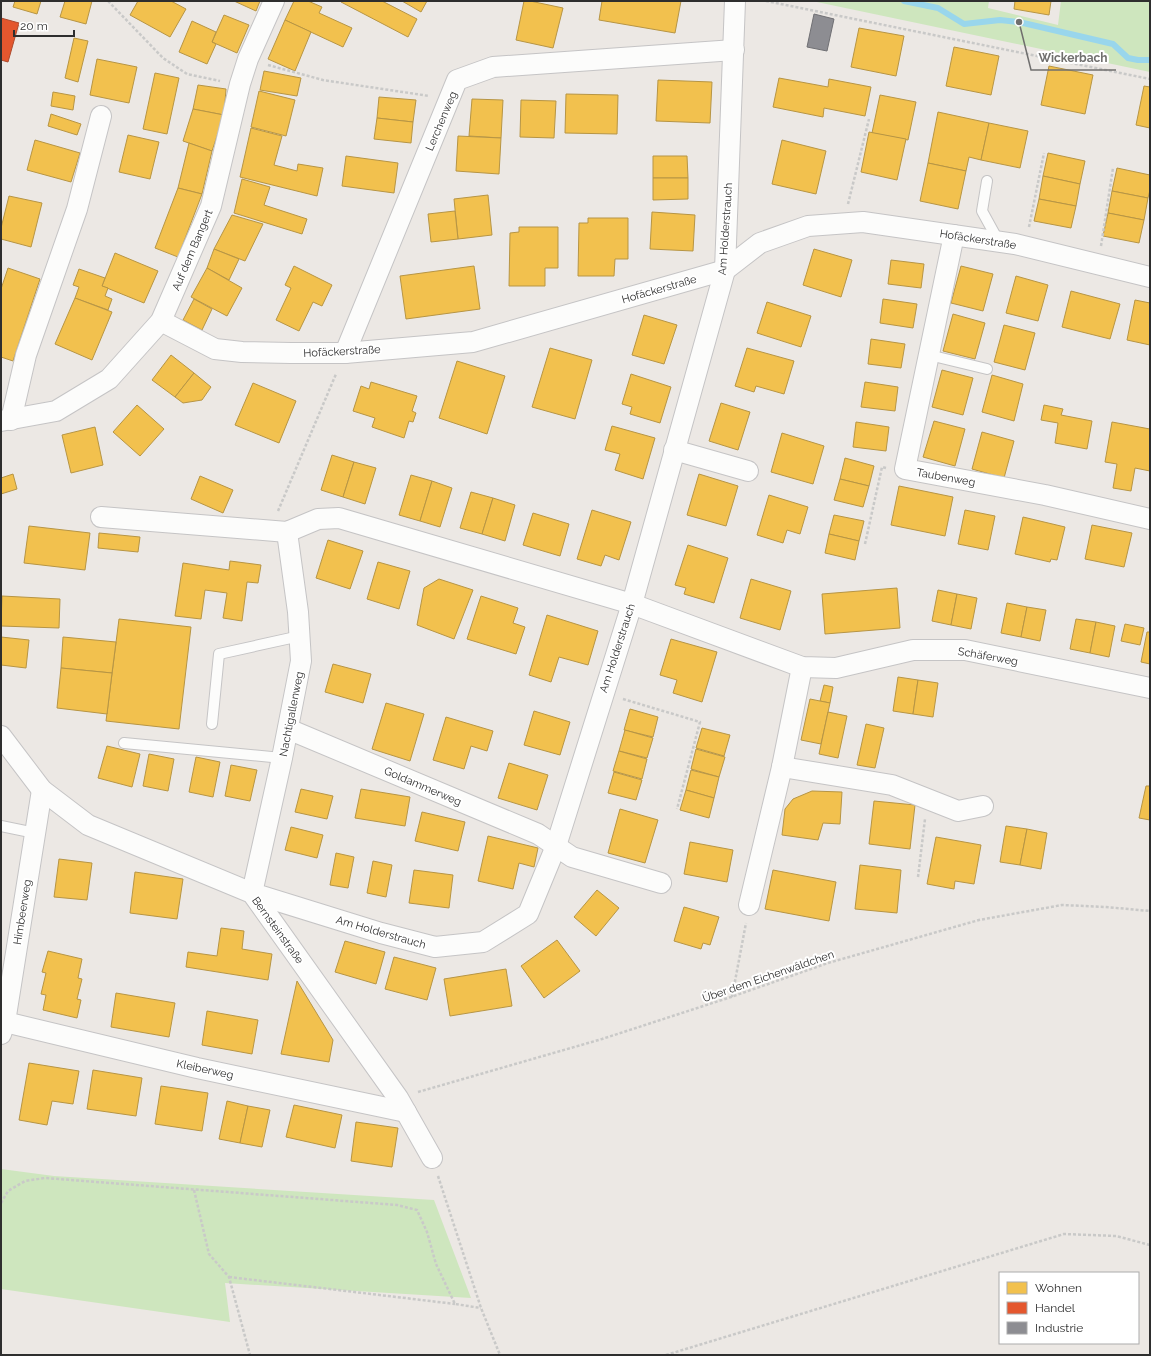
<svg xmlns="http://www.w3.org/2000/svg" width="1151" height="1356" font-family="Raleway,sans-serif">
<rect width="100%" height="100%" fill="#ece8e4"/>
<g fill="#cee6be">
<polygon points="812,1 989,1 988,8 1058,25 1061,1 1150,1 1150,72"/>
<polygon points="1,1169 54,1176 434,1200 471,1298 225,1283 230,1322 1,1289"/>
</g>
<g fill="#f2c14e" stroke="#b79544">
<polygon points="15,1 41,1 37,14 13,7"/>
<polygon points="65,1 92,1 86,24 60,17"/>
<polygon points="138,1 171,1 186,9 170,37 130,15"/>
<polygon points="234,1 260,1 256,11"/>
<polygon points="294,1 308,1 322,7 319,13 352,28 343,47 285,20"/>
<polygon points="342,1 382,1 417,19 408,37 341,2"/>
<polygon points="402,1 427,1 421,12"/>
<polygon points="524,1 530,1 563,8 553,48 516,40"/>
<polygon points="602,1 681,1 675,33 599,20"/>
<polygon points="1015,1 1051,1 1049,15 1014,9"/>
<polygon points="224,15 249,25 237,53 212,42"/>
<polygon points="285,20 311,32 295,71 268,59"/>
<polygon points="192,21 216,32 212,42 216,44 207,64 179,52"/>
<polygon points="859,28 904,36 896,76 851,67"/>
<polygon points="74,38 88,41 78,82 65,78"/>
<polygon points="954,47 999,56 991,95 946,86"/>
<polygon points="97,59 137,67 129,103 90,95"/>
<polygon points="1049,66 1093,75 1085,114 1041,105"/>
<polygon points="264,71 301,78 297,96 260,90"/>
<polygon points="155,73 179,78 167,134 143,129"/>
<polygon points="779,78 828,87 829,79 871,87 865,116 824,108 823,117 773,107"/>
<polygon points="658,80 712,82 710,123 656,121"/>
<polygon points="198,85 226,89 224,115 193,109"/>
<polygon points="1144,86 1150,87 1150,128 1136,125"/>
<polygon points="259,91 295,100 286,136 251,127"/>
<polygon points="53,92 75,96 73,110 51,106"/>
<polygon points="566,94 618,95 617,134 565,133"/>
<polygon points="880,95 916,102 908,140 872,133"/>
<polygon points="379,97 416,100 413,122 377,118"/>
<polygon points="472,99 503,100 501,138 469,136"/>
<polygon points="521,100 556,101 554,138 520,137"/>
<polygon points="193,109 224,115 212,151 183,141"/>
<polygon points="938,112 989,123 981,160 969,157 966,171 928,163"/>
<polygon points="51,114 81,124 77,135 48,126"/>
<polygon points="377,118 413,122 411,143 374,139"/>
<polygon points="989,123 1028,131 1020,168 981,160"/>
<polygon points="251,128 282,136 274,165 297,171 298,164 323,168 317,196 240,177"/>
<polygon points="869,132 906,139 897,180 861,172"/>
<polygon points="128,135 159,142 150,179 119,172"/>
<polygon points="458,136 501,138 499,174 456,171"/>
<polygon points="35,140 80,153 71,182 27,170"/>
<polygon points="782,140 826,151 816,194 772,184"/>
<polygon points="189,143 212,151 202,194 178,188"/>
<polygon points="1048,153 1085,161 1080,184 1043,176"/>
<polygon points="346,156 398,163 394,193 342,186"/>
<polygon points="653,156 687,156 688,178 653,178"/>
<polygon points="928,163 966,171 958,209 920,201"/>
<polygon points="1117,168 1150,175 1150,190 1148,198 1112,191"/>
<polygon points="1043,176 1080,184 1076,206 1039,199"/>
<polygon points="653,178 688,178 688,199 653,200"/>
<polygon points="242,179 270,187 264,205 307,219 302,234 234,213"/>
<polygon points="178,188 202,194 178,257 155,248"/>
<polygon points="1112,191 1148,198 1144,220 1108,213"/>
<polygon points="488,195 492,235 458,239 454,199"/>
<polygon points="9,196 42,203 31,247 1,239 1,228"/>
<polygon points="1039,199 1076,206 1071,228 1034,221"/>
<polygon points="455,211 458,239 431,242 428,214"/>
<polygon points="652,212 695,215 693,251 650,249"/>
<polygon points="1108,213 1144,220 1139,243 1103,236"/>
<polygon points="232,215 263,224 245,261 214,249"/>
<polygon points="588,218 628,218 628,259 615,259 614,276 578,276 579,223 588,223"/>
<polygon points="519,227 558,227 558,268 545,268 545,286 509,286 510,233 519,232"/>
<polygon points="214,249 239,259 229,280 207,268"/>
<polygon points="814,249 852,260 841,297 803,285"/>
<polygon points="115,253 158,271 144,303 102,286"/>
<polygon points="891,260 924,264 921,288 888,284"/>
<polygon points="294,266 332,285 322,306 313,302 299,331 276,320 291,288 285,285"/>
<polygon points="474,266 480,309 406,319 400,276"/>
<polygon points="961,266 993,274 983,311 951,303"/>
<polygon points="8,268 40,279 13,361 1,357 1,289"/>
<polygon points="207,268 242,288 227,316 191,297"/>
<polygon points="79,269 105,278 102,286 108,288 105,296 112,299 108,310 75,298 79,287 73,285"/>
<polygon points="1016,276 1048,285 1038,321 1006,313"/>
<polygon points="1071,291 1120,304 1110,339 1062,327"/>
<polygon points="75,298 112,312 92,360 55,344"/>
<polygon points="194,299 212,309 202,330 183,320"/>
<polygon points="883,299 917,304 913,328 880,323"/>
<polygon points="1135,300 1150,303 1150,345 1127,340"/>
<polygon points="767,302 811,316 801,347 757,333"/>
<polygon points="953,314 985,323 975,359 943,351"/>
<polygon points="644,315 677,325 664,364 632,355"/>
<polygon points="1004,325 1035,333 1025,370 994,362"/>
<polygon points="871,339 905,344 901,368 868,364"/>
<polygon points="550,348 592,360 575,419 532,407"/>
<polygon points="747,348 794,361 784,394 756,386 754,392 735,386"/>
<polygon points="171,355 194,373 175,397 152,380"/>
<polygon points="457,361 505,376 487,434 439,418"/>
<polygon points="942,370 973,378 963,415 932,407"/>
<polygon points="194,373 211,387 202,400 183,403 175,397"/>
<polygon points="631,374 671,387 660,423 630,414 632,407 622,404"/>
<polygon points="992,375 1023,384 1014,421 982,412"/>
<polygon points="371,382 417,396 412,411 416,413 413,422 409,421 404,438 372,427 375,418 353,411 361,386 369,389"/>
<polygon points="865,382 898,387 895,411 861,407"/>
<polygon points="253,383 296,401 279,443 235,425"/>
<polygon points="721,403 750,412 738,450 709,441"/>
<polygon points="137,405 164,429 140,456 113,432"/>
<polygon points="1044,405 1063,409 1061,415 1092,421 1087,449 1055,443 1058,423 1041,420"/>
<polygon points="934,421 965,429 955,466 923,457"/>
<polygon points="856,422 889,427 886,451 853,447"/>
<polygon points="1112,422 1150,429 1150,471 1135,468 1131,491 1113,488 1117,464 1105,462"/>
<polygon points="612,426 655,438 643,479 615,470 620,454 605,450"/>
<polygon points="95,427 103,465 71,473 62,435"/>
<polygon points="982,432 1014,441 1004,478 972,469"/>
<polygon points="782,433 824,446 813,484 771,472"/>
<polygon points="332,455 354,462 343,497 321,490"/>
<polygon points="845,458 874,466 869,486 840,479"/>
<polygon points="354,462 376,468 365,504 343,497"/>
<polygon points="13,474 17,489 1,494 1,478"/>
<polygon points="699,474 738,486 726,526 687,515"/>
<polygon points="411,475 432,481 420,521 399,515"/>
<polygon points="200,476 233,490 223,513 191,499"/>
<polygon points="840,479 869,486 863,507 834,500"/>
<polygon points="432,481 452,488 440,527 420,521"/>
<polygon points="899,486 953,497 945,536 891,525"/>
<polygon points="471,492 493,498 482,534 460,528"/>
<polygon points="769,495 808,507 800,534 787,530 783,543 757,535"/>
<polygon points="493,498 515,505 505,541 482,534"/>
<polygon points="592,510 631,522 619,560 605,555 601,566 577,559"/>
<polygon points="965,510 995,516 988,550 958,544"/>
<polygon points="533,513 569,524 560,556 523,545"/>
<polygon points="834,515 864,521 859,541 829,534"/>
<polygon points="1023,517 1065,527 1057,560 1051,559 1050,562 1015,554"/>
<polygon points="1092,525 1132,533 1124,567 1085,559"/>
<polygon points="29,526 90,533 85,570 24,563"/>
<polygon points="99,533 140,537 138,552 98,548"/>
<polygon points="829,534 859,541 855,560 825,553"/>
<polygon points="328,540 363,551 350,589 316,578"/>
<polygon points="688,545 728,558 714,603 684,594 686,588 675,585"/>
<polygon points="230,561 261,565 258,583 247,582 242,621 223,618 227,593 205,590 201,619 175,616 183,563 229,570"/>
<polygon points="378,562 410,571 399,609 367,599"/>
<polygon points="439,579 473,590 454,639 417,625 424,588"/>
<polygon points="751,579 791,591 780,630 740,618"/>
<polygon points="897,588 900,628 825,634 822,594"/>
<polygon points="938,590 957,594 951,625 932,621"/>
<polygon points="957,594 977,598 971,629 951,625"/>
<polygon points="2,596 60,599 59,628 1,626"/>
<polygon points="481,596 518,608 513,623 525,627 516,654 467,639"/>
<polygon points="1007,603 1027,607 1021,637 1001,633"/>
<polygon points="1027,607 1046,610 1040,641 1021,637"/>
<polygon points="547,615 598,631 588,665 559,657 551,682 529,675"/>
<polygon points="119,619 191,627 179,729 106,721"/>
<polygon points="1076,619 1096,622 1090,653 1070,649"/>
<polygon points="1096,622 1115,626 1109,657 1090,653"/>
<polygon points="1125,624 1144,628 1140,645 1121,641"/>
<polygon points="1147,632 1150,632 1150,664 1141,662"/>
<polygon points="1,637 29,640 26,668 1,665"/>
<polygon points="63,637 116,642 112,673 61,668"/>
<polygon points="671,639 717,652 702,702 673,693 677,680 660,675"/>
<polygon points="333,664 371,674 363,703 325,692"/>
<polygon points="61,668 112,673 107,714 57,708"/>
<polygon points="898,677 918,680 913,714 893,711"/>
<polygon points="918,680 938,683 933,717 913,714"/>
<polygon points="824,685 833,687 830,703 820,701"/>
<polygon points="810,699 830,703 821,744 801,740"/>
<polygon points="386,703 424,714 410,761 372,749"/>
<polygon points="630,709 658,717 653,737 624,730"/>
<polygon points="534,711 570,722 560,755 524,745"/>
<polygon points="828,712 847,716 838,758 819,754"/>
<polygon points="446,717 493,731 487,751 471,746 464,769 433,760"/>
<polygon points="866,724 884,728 875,768 857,765"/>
<polygon points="702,728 730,735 724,756 696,748"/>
<polygon points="625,730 653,738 647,758 619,751"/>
<polygon points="107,746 140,754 132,787 98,778"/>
<polygon points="696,749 725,757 719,777 691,769"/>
<polygon points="619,751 647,759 642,779 613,771"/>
<polygon points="149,754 174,759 168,791 143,786"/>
<polygon points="196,757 220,762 213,797 189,792"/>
<polygon points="509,763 548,775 537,810 498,798"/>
<polygon points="231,765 257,770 250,801 225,796"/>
<polygon points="691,770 719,777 714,798 686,790"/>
<polygon points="614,772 642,780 636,800 608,793"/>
<polygon points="1146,786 1150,786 1150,820 1139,818"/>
<polygon points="301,789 333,796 327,819 295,812"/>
<polygon points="361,789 410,797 405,826 355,818"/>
<polygon points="686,790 714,798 709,818 680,810"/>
<polygon points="812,791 842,792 840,824 823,823 818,840 782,835 785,809 793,799"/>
<polygon points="874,801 915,805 910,849 869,844"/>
<polygon points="620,809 658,820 645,863 608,853"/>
<polygon points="422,812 465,822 458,851 415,841"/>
<polygon points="1006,826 1027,829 1020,865 1000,862"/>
<polygon points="291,827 323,835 317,858 285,850"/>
<polygon points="1027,829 1047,833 1041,869 1020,865"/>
<polygon points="488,836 538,848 534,867 519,863 513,889 478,881"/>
<polygon points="936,837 981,845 974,884 955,881 954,889 927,884"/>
<polygon points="690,842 733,850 727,882 684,874"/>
<polygon points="336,853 354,857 348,888 330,885"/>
<polygon points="59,859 92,863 87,900 54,897"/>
<polygon points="373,861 392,865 386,897 367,893"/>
<polygon points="860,865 901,870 897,913 855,909"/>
<polygon points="414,870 453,875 449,908 409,903"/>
<polygon points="773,870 836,882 829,921 765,909"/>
<polygon points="135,872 183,879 177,919 130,913"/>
<polygon points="597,890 619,908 596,936 574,917"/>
<polygon points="684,907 719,917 710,945 703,943 701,949 674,941"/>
<polygon points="221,928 244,931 242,949 272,954 268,980 186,967 188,952 217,956"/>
<polygon points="557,940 580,971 544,998 521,966"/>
<polygon points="345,941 385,952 376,984 335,972"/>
<polygon points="48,951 82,959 78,978 82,979 77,999 81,1000 77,1018 43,1010 46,995 41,994 46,973 42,972"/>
<polygon points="394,957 436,968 427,1000 385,989"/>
<polygon points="506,969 512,1006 450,1016 444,979"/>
<polygon points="297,981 333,1040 329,1062 281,1054"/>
<polygon points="116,993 175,1003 169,1037 111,1027"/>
<polygon points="207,1011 258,1020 252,1054 202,1045"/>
<polygon points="29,1063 79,1071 73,1104 52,1101 47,1125 19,1120"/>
<polygon points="93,1070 142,1078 136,1116 87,1109"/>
<polygon points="161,1086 208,1093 202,1131 155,1124"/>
<polygon points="227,1101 248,1106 240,1143 219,1139"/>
<polygon points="294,1105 342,1115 335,1148 286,1137"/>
<polygon points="248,1106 270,1110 262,1147 240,1143"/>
<polygon points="356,1122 398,1128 392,1167 351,1161"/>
</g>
<polygon fill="#e4572e" stroke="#ad4b2e" points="1,18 19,23 8,62 1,60"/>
<polygon fill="#8d8d92" stroke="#707074" points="814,14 834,19 827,51 807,47"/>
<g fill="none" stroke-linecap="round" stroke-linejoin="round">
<polyline stroke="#99d6ec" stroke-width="6" points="904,1 938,8 964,24 1000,20 1019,22 1113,44 1128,58 1138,60 1150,60"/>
<g stroke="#c5c4c5" stroke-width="12">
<g id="lane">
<polyline points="987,181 982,211 999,242"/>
<polyline points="929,355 987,369"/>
<polyline points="212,724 219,654 300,636"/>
<polyline points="124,743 282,758"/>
<polyline points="1,826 35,833"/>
</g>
</g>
<g stroke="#c5c4c5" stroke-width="22">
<g id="street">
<polyline points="954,235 905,469 1045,495 1150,519"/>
<polyline points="161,321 215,349 242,352 291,353 345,353 473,342 725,270 760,243 808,226 863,222 1015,244 1150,277"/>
<polyline points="345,353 457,80 493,67 734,50"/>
<polyline points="11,420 26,355 77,209 101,116"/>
<polyline points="1,421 56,411 109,379 161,321 211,206 240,84 248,59 274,1"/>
<polyline points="674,450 748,471"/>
<polyline points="101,517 287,532 318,519 339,518 632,604 802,667 836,668 913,650 965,650 1150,688"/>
<polyline points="287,532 298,612 301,661 282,758 252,893 381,933 435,947 483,942 528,914 556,846 632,604 725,270 735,1"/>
<polyline points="288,729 538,834 572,857 661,883"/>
<polyline points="1,736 42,790 88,825 252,893 398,1098 432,1158"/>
<polyline points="782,767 892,785 958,811 983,806"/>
<polyline points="749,905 782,767 802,667"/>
<polyline points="5,1022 197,1068 406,1112"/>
<polyline points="1,1034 5,1022 42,790"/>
</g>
</g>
<g stroke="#c9c9c8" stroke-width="2.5" stroke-dasharray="3 2" stroke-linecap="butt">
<polyline points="108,1 163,58 187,74 220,81"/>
<polyline points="766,1 1150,79"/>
<polyline points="268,65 323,80 429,96"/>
<polyline points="848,204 869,119"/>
<polyline points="1029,227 1044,153"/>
<polyline points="1101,246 1113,168"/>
<polyline points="278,511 336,374"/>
<polyline points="865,544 882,467 886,468"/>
<polyline points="623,699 700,722 677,809"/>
<polyline points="918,877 925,819"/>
<polyline points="732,997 746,923"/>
<polyline points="418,1092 602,1039 731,997 828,963 979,920 1062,905 1106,907 1150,911"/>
<polyline points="438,1176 481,1308 500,1355"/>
<polyline points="194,1190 209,1254 229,1277 250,1355"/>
<polyline points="1,1203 8,1191 25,1181 45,1178 397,1205 417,1210 427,1232 436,1264 455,1304 481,1308"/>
<polyline points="229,1277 455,1304"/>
<polyline points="666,1355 1064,1234 1116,1236 1150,1245"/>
</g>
<use href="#lane" stroke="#fcfcfb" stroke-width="10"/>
<use href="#street" stroke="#fcfcfb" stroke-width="20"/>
</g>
<g text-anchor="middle" stroke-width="4" stroke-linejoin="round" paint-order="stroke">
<g font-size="11" fill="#2e2e2e" stroke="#fff">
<text transform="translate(441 121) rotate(-67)" y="4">Lerchenweg</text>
<text transform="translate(725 229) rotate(-86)" y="4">Am Holderstrauch</text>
<text transform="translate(978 239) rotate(9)" y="4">Hofäckerstraße</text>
<text transform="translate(192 250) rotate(-67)" y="4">Auf dem Bangert</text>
<text transform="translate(659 289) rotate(-16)" y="4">Hofäckerstraße</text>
<text transform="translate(342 351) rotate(-3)" y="4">Hofäckerstraße</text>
<text transform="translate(946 477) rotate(10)" y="4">Taubenweg</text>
<text transform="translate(617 648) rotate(-72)" y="4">Am Holderstrauch</text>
<text transform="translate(988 656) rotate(10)" y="4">Schäferweg</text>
<text transform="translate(291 714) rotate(-79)" y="4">Nachtigallenweg</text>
<text transform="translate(423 786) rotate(23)" y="4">Goldammerweg</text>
<text transform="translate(22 912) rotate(-81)" y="4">Himbeerweg</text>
<text transform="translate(278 930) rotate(54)" y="4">Bernsteinstraße</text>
<text transform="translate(381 932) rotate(16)" y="4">Am Holderstrauch</text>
<text transform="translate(768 976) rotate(-19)" y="4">Über dem Eichenwäldchen</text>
<text transform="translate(205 1069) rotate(12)" y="4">Kleiberweg</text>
</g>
</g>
<path fill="none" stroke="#706f6e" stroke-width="1.5" d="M1019 22L1031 70H1116"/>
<circle fill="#706f6e" stroke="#fff" stroke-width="1.5" cx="1019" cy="22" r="4"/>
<g font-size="12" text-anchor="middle" font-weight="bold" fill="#706f6e" stroke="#fff" stroke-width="4" stroke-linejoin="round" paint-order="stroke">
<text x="1073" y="62">Wickerbach</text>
</g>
<rect width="1151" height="1356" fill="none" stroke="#2e2e2e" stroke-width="4"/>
<rect x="999" y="1272" width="140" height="72" fill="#ffffff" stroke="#ababab"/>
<rect x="1007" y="1282" width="20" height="12" fill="#f2c14e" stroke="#ababab"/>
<text x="1035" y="1292" font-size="12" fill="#2e2e2e">Wohnen</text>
<rect x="1007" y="1302" width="20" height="12" fill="#e4572e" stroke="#ababab"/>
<text x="1035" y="1312" font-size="12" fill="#2e2e2e">Handel</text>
<rect x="1007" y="1322" width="20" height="12" fill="#8d8d92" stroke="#ababab"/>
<text x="1035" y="1332" font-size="12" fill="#2e2e2e">Industrie</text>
<path d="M14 30v6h60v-6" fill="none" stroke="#2e2e2e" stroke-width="2"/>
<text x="20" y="30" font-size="12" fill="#2e2e2e" stroke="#ffffff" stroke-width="3" paint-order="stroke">20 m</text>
</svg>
